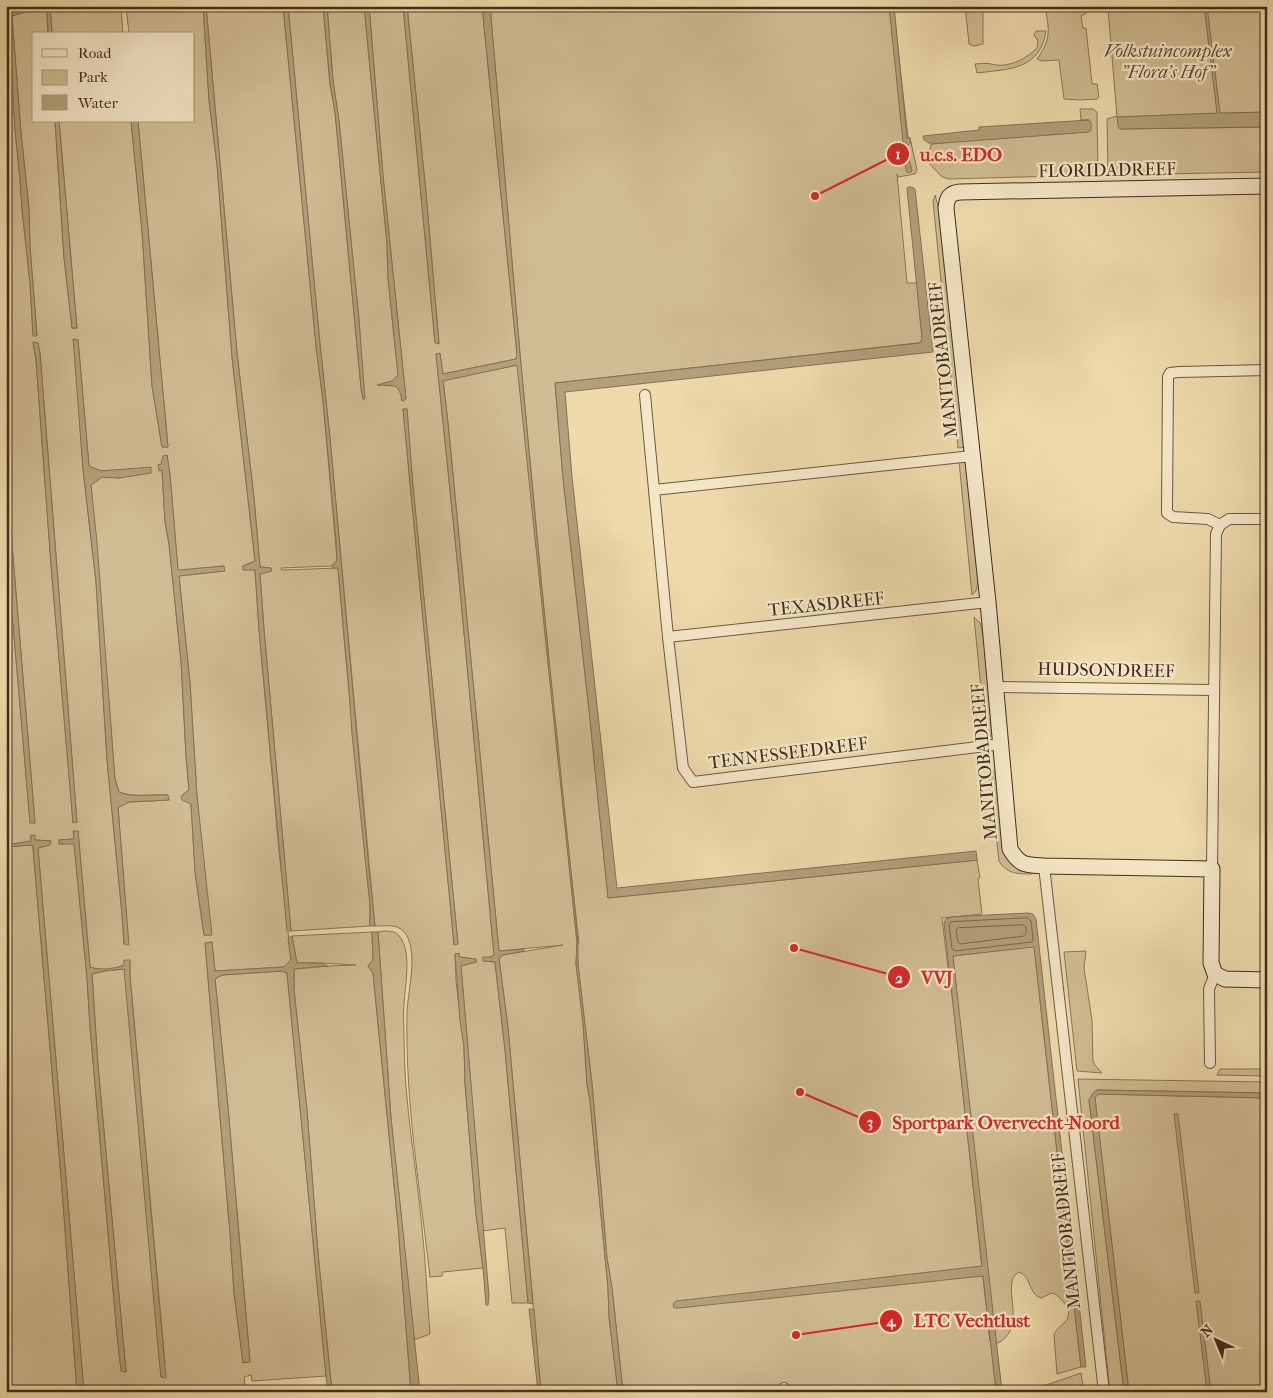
<svg xmlns="http://www.w3.org/2000/svg" width="1273" height="1398" font-family="'IM FELL French Canon',serif">
<rect width="100%" height="100%" fill="#eedaab"/>
<filter id="stains"><feTurbulence type="fractalNoise" baseFrequency=".004" numOctaves="4"/><feColorMatrix values="0 0 0 0 .2 0 0 0 0 .09 0 0 0 0 .02 0 0 0 .5 -.17"/></filter>
<radialGradient id="worn" r=".72"><stop offset=".6" stop-color="#630" stop-opacity="0"/><stop offset="1" stop-color="#630" stop-opacity=".3"/></radialGradient>
<g fill="#d1bd93" stroke="#897658" fill-rule="evenodd">
<polygon points="50,6 121,6 123,34 52,34"/>
<path d="M 126,6 L 203,6 L 209,100 L 217,165 L 232,357 L 255,561 L 243,566 L 243,569 L 255,569 L 259,630 L 279,851 L 290,950 L 291,960 L 284,967 L 215,971 L 212,942 L 205,943 L 230,1233 L 234,1293 L 243,1363 L 250,1361 L 227,1096 L 215,979 L 222,975 L 282,971 L 287,973 L 326,1376 L 252,1381 L 251,1375 L 244,1377 L 246,1392 L 167,1392 L 167,1387 L 162,1387 L 162,1392 L 127,1392 L 127,1385 L 123,1385 L 123,1392 L 84,1392 L 38,848 L 50,845 L 51,841 L 35,840 L 31,835 L 31,841 L 29,842 L 6,845 L 6,542 L 30,822 L 35,823 L 6,472 L 6,19 L 9,26 L 15,130 L 20,179 L 22,209 L 30,283 L 33,335 L 37,335 L 30,247 L 29,209 L 21,133 L 12,16 L 43,7 L 47,12 L 48,34 L 34,34 L 34,121 L 55,121 L 64,258 L 72,328 L 77,328 L 59,121 L 131,121 L 142,231 L 152,386 L 162,447 L 168,447 L 138,121 L 194,121 L 194,34 L 129,34 ZM 74,339 L 78,340 L 89,466 L 101,471 L 151,468 L 120,478 L 102,477 L 91,485 L 115,779 L 119,792 C 134,798 152,794 168,795 L 169,800 L 129,802 L 118,807 L 126,910 L 124,944 L 122,914 L 107,760 L 96,582 L 83,469 ZM 33,343 L 38,343 L 40,353 L 77,822 L 73,822 L 51,565 L 36,360 ZM 167,455 L 170,475 L 178,571 L 224,566 L 224,571 L 179,576 L 190,683 L 197,796 L 211,935 L 204,935 L 195,872 L 191,804 L 181,796 L 189,790 L 186,756 L 181,661 L 169,544 L 165,522 L 162,470 L 158,465 L 161,464 ZM 78,831 L 90,967 C 102,972 120,969 130,961 L 130,976 L 165,1363 L 161,1377 L 125,969 L 104,971 L 92,974 L 98,1066 L 126,1372 L 121,1370 L 117,1335 L 90,1027 L 87,978 L 74,843 L 59,844 L 59,840 L 74,839 Z"/>
<path d="M 206,6 L 283,6 L 316,346 L 323,401 L 337,560 L 332,566 L 281,568 L 282,570 L 338,568 C 347,680 359,792 370,905 L 370,926 L 291,931 L 264,630 L 260,573 L 271,571 L 271,568 L 260,567 L 254,498 L 237,353 Z"/>
<path d="M 288,6 L 323,6 L 330,84 L 335,112 L 361,388 L 363,399 L 364,399 L 359,320 L 339,121 L 333,81 L 327,6 L 364,6 L 387,244 L 388,278 L 398,375 L 392,381 L 379,385 C 397,387 398,382 402,401 L 406,399 L 383,176 L 369,6 L 403,6 L 435,342 L 439,343 L 426,193 L 407,6 L 482,6 L 517,354 L 516,359 L 443,374 L 440,354 L 436,354 L 458,568 L 494,955 L 484,961 L 495,962 L 505,1050 L 528,1303 L 512,1303 L 505,1228 L 483,1231 L 461,966 L 476,962 L 476,959 L 459,957 L 459,954 L 455,954 L 456,981 L 464,1047 L 465,1084 L 476,1214 L 483,1268 L 443,1272 L 442,1276 L 430,1277 C 420,1189 405,1101 407,1013 C 408,990 417,959 408,938 C 401,923 389,926 375,926 L 374,917 L 330,438 L 320,344 ZM 403,409 L 407,409 L 413,487 L 458,944 L 454,944 Z"/>
<path d="M 490,6 L 893,6 L 908,137 L 910,138 L 917,170 L 915,174 L 898,177 L 897,174 L 907,283 L 917,283 L 922,338 L 921,342 L 918,343 L 555,383 L 563,478 L 589,710 L 608,898 L 977,860 L 980,878 L 978,879 L 982,914 L 942,918 L 949,976 L 950,976 L 990,1341 L 953,956 L 1034,946 L 1081,1367 L 1057,1374 L 1054,1335 C 1056,1329 1060,1327 1064,1323 C 1075,1313 1064,1301 1055,1294 L 1052,1293 L 1041,1298 C 1028,1294 1032,1277 1019,1272 C 998,1283 1031,1328 996,1344 L 1002,1392 L 623,1392 L 612,1288 L 607,1258 L 592,1084 L 578,965 L 577,944 L 579,943 L 561,784 L 575,923 L 577,943 L 576,964 L 583,1023 L 587,1084 L 590,1101 L 608,1288 L 609,1317 L 618,1392 L 541,1392 L 508,1028 L 499,958 L 503,955 L 563,945 L 499,951 L 448,423 L 443,380 L 518,365 L 559,768 L 520,354 Z"/>
<polygon points="965,6 983,6 983,44 974,46 969,44"/>
<path d="M 1045,6 L 1267,6 L 1267,112 L 1118,117 L 1120,129 L 1267,127 L 1267,172 L 1108,175 L 1107,119 L 1117,116 L 1108,9 L 1090,11 L 1081,16 L 1083,28 L 1086,28 L 1092,84 L 1097,84 L 1099,97 L 1097,99 L 1079,100 L 1064,99 L 1059,60 L 1042,61 L 1037,59 C 1052,38 1049,30 1045,6 Z"/>
<path d="M 1036,31 L 1046,31 C 1040,70 1009,69 977,73 L 975,64 C 985,63 987,63 996,65 C 1011,67 1027,58 1037,48 L 1038,41 L 1034,35 Z"/>
<polygon points="1080,109 1093,109 1097,112 1098,175 948,179 941,176 927,161 931,144 978,139 1089,120 1081,120"/>
<polygon points="935,195 942,220 967,447 958,448 933,202"/>
<polygon points="968,460 978,582 976,591 972,595 959,461"/>
<polygon points="974,617 980,623 983,634 993,729 990,737 986,741"/>
<path d="M 988,764 L 993,770 L 998,780 L 1008,859 C 1017,870 1020,871 1034,872 L 1032,874 C 1019,874 1006,874 999,861 Z"/>
<polygon points="32,845 33,848 62,1189 77,1392 6,1392 6,847"/>
<path d="M 383,931 C 390,931 396,931 400,937 C 412,953 405,985 404,1004 C 403,1015 404,1027 404,1038 C 404,1102 416,1164 422,1228 C 426,1263 427,1299 430,1334 L 414,1340 L 391,1118 L 378,932 Z"/>
<polygon points="372,932 373,960 368,966 373,973 398,1225 411,1392 332,1392 318,1253 307,1110 294,990 294,969 328,966 356,965 321,963 297,963 292,936"/>
<polygon points="1086,951 1084,968 1092,1020 1093,1061 1095,1065 1102,1073 1077,1071 1064,952"/>
<polygon points="1220,1069 1267,1069 1267,1076 1217,1075"/>
<polygon points="1078,1079 1267,1082 1267,1093 1097,1090 1089,1100 1124,1392 1110,1392"/>
<polygon points="1097,1094 1267,1098 1267,1392 1129,1392 1095,1098"/>
<polygon points="1081,1373 1084,1392 1026,1392"/>
</g>
<g fill="#b3a07a" stroke="#857254">
<polygon points="25,6 50,6 52,34 48,34 47,12 43,7 26,11 12,16 21,133 29,209 30,247 37,336 33,336 30,283 22,209 20,179 15,130 9,26 6,19 6,12"/>
<polygon points="203,6 206,6 237,353 254,498 260,567 271,568 272,571 260,574 264,630 291,931 287,931 259,630 255,570 243,570 243,566 255,561 232,357 217,165 209,100"/>
<polygon points="283,6 288,6 320,344 330,438 369,870 375,926 370,926 370,905 352,734 349,690 338,568 333,568 332,566 337,560 336,540 323,401 316,346"/>
<polygon points="323,6 327,6 333,81 339,121 359,320 365,399 363,399 361,388 335,112 330,84"/>
<path d="M 364,6 L 369,6 L 383,176 L 406,399 L 402,401 C 399,382 394,386 377,385 L 392,381 L 398,375 L 388,278 L 387,244 Z"/>
<polygon points="403,6 407,6 426,193 439,344 435,343"/>
<polygon points="482,6 490,6 520,354 542,591 576,920 578,943 578,965 592,1084 607,1258 612,1288 623,1392 618,1392 609,1317 608,1288 590,1101 587,1084 583,1023 576,964 577,943 575,923 517,365 443,381 448,423 499,951 524,949 524,951 503,955 499,958 508,1028 533,1304 528,1303 505,1050 495,962 483,961 483,957 491,957 494,955 458,568 436,354 440,353 443,374 516,359 517,354"/>
<polygon points="889,6 894,6 907,138 910,138 911,143 907,146 907,154 912,170 911,172 908,173 906,171"/>
<polygon points="1204,6 1207,6 1220,113 1267,112 1267,127 1120,129 1118,126 1117,117 1217,113"/>
<polygon points="1089,120 1091,122 1091,130 1089,132 931,144 924,140 923,136 979,130 979,127"/>
<polygon points="55,121 59,121 77,328 72,328 64,258"/>
<polygon points="131,121 138,121 168,447 162,447 152,386 142,231"/>
<polygon points="908,187 912,187 915,189 933,352 565,392 572,477 617,888 976,851 977,860 608,898 589,710 563,478 555,383 920,343 922,338 907,189"/>
<path d="M 73,339 L 78,340 L 89,466 L 101,471 L 151,467 L 151,473 L 120,478 L 102,477 L 91,485 L 97,542 L 115,779 L 119,792 C 134,798 152,794 168,795 L 169,800 L 129,802 L 118,808 L 129,945 L 124,944 L 122,914 L 107,760 L 96,582 L 83,469 Z"/>
<polygon points="33,342 38,343 40,353 77,822 73,823 51,565 36,360"/>
<polygon points="403,409 407,409 413,487 458,944 454,945"/>
<polygon points="167,455 170,475 178,570 224,566 225,571 179,576 190,683 197,796 212,935 204,935 195,872 191,804 182,800 181,796 189,790 186,756 181,661 169,544 165,522 162,470 159,471 158,465 161,464 163,456"/>
<polygon points="6,472 35,823 30,823 6,542"/>
<path d="M 73,831 L 78,831 L 90,967 C 100,971 113,968 124,966 L 124,960 L 130,960 L 130,976 L 166,1378 L 161,1377 L 158,1348 L 124,969 L 104,971 L 92,974 L 98,1066 L 126,1372 L 121,1371 L 117,1335 L 90,1027 L 87,978 L 74,844 L 59,844 L 59,840 L 74,839 Z"/>
<polygon points="31,835 35,835 35,840 51,841 50,845 38,848 84,1392 77,1392 62,1189 33,848 32,845 6,847 6,845 31,841"/>
<polygon points="1028,913 1033,914 1036,919 1086,1367 1081,1367 1034,947 953,956 1002,1392 996,1392 983,1276 679,1308 674,1308 673,1304 676,1301 982,1266 944,923 946,919 950,917"/>
<polygon points="372,932 378,932 391,1118 420,1392 411,1392 398,1225 373,973 368,966 373,960"/>
<polygon points="292,936 297,963 321,963 328,966 294,969 294,990 307,1110 318,1253 332,1392 328,1392 326,1376 287,973 282,971 222,975 215,979 227,1096 250,1362 243,1363 234,1293 230,1233 205,943 212,942 215,971 284,967 291,960 288,938"/>
<polygon points="459,953 459,957 476,959 476,962 461,966 489,1296 488,1305 486,1305 483,1268 476,1214 465,1084 464,1047 460,1021 455,954"/>
<polygon points="1097,1090 1267,1093 1267,1098 1098,1094 1095,1098 1129,1392 1124,1392 1089,1100 1093,1093"/>
<polygon points="1174,1114 1178,1114 1199,1293 1195,1293"/>
<polygon points="1196,1301 1200,1301 1211,1392 1207,1392"/>
<polygon points="529,1309 534,1309 541,1392 538,1392"/>
</g>
<g fill="none" stroke-linecap="round" stroke-linejoin="round">
<g stroke="#7a674b" stroke-width="1">
<polygon points="1027,918 1031,921 1033,939 1032,942 955,951 952,949 949,925 951,922"/>
<polygon points="1023,925 1026,927 1026,934 1024,936 960,944 958,942 956,930 958,928"/>
</g>
<g stroke="#6c5940" stroke-width="12">
<g id="street">
<polyline points="645,395 668,637 683,768 693,782 1002,744"/>
<polyline points="654,490 972,456"/>
<polyline points="1220,525 1208,519 1173,517 1167,513 1168,377 1170,373 1179,372 1267,370"/>
<polyline points="1220,525 1229,519 1267,519"/>
<polyline points="668,637 988,602"/>
<polyline points="997,687 1214,690"/>
<polyline points="1044,866 1104,1392"/>
<polyline points="1212,869 1216,534 1220,525"/>
<polyline points="1210,1063 1209,989 1215,974"/>
<polyline points="784,1388 784,1392"/>
</g>
</g>
<g stroke="#412e1c" stroke-width="17">
<path id="secondary" d="M 1267,186 L 960,192 C 949,193 947,198 946,208 L 988,602 L 1010,849 C 1020,866 1026,865 1044,866 L 1212,869 L 1211,963 L 1215,974 L 1225,979 L 1267,980"/>
</g>
<use href="#street" stroke="#f4e7c8" stroke-width="10"/>
<use href="#secondary" stroke="#f4e7c8" stroke-width="15"/>
</g>
<g text-anchor="middle" stroke-width="4.5" stroke-linejoin="round" paint-order="stroke">
<g font-size="18" font-style="italic" fill="#5e4b34" stroke="#f4e7c8">
<text x="1168" y="57">Volkstuincomplex<tspan x="1168" dy="21">"Flora's Hof"</tspan></text>
</g>
<g font-size="18" fill="#412e1c" stroke="#f4e7c8">
<text transform="translate(1107 170) rotate(-1)" y="6">FLORIDADREEF</text>
<text transform="translate(943 360) rotate(-96)" y="6">MANITOBADREEF</text>
<text transform="translate(826 604) rotate(-6)" y="6">TEXASDREEF</text>
<text transform="translate(1106 670) rotate(1)" y="6">HUDSONDREEF</text>
<text transform="translate(788 753) rotate(-7)" y="6">TENNESSEEDREEF</text>
<text transform="translate(984 762) rotate(-95)" y="6">MANITOBADREEF</text>
<text transform="translate(1066 1231) rotate(-96)" y="6">MANITOBADREEF</text>
</g>
</g>
<path fill="none" stroke="#d62828" stroke-width="2" d="M815 196L898 154M794 948L899 977M800 1092L870 1122M796 1335L891 1321"/>
<g fill="#d62828" stroke="#f4e7c8" stroke-width="2">
<circle cx="815" cy="196" r="5"/>
<circle cx="794" cy="948" r="5"/>
<circle cx="800" cy="1092" r="5"/>
<circle cx="796" cy="1335" r="5"/>
<circle cx="898" cy="154" r="12"/>
<circle cx="899" cy="977" r="12"/>
<circle cx="870" cy="1122" r="12"/>
<circle cx="891" cy="1321" r="12"/>
</g>
<g font-size="15" text-anchor="middle" font-weight="bold" fill="#fff">
<text x="898" y="159">1</text>
<text x="899" y="983">2</text>
<text x="870" y="1127">3</text>
<text x="891" y="1326">4</text>
</g>
<g font-size="19" text-anchor="middle" font-weight="bold" fill="#d62828" stroke="#f4e7c8" stroke-width="4.5" stroke-linejoin="round" paint-order="stroke">
<text x="961" y="161">u.c.s. EDO</text>
<text x="937" y="984">VVJ</text>
<text x="1006" y="1129">Sportpark Overvecht-Noord</text>
<text x="972" y="1327">LTC Vechtlust</text>
</g>
<rect width="1273" height="1398" fill="none" stroke="#eedaab" stroke-width="25"/>
<rect x="8" y="8" width="1258" height="1383" fill="none" stroke="#412e1c" stroke-width="2.5"/>
<rect x="12" y="12" width="1248" height="1373" fill="none" stroke="#412e1c"/>
<rect x="32" y="32" width="162" height="90" fill="#f4e7c8" stroke="#ac9d83"/>
<rect x="42" y="49" width="25" height="8" fill="#f4e7c8" stroke="#ac9d83"/>
<text x="78" y="58" font-size="15" fill="#412e1c">Road</text>
<rect x="42" y="70" width="25" height="15" fill="#d1bd93" stroke="#ac9d83"/>
<text x="78" y="82" font-size="15" fill="#412e1c">Park</text>
<rect x="42" y="95" width="25" height="15" fill="#b3a07a" stroke="#ac9d83"/>
<text x="78" y="108" font-size="15" fill="#412e1c">Water</text>
<g transform="translate(1216 1340) rotate(316)" stroke="#f4e7c8" stroke-width="4" paint-order="stroke">
<path d="M0-4L9 19L0 12L-9 19Z" fill="#412e1c"/>
<text y="-8" font-size="14" font-weight="bold" text-anchor="middle" fill="#412e1c">N</text>
</g>
<rect width="100%" height="100%" filter="url(#stains)"/>
<rect width="100%" height="100%" fill="url(#worn)"/>
</svg>
